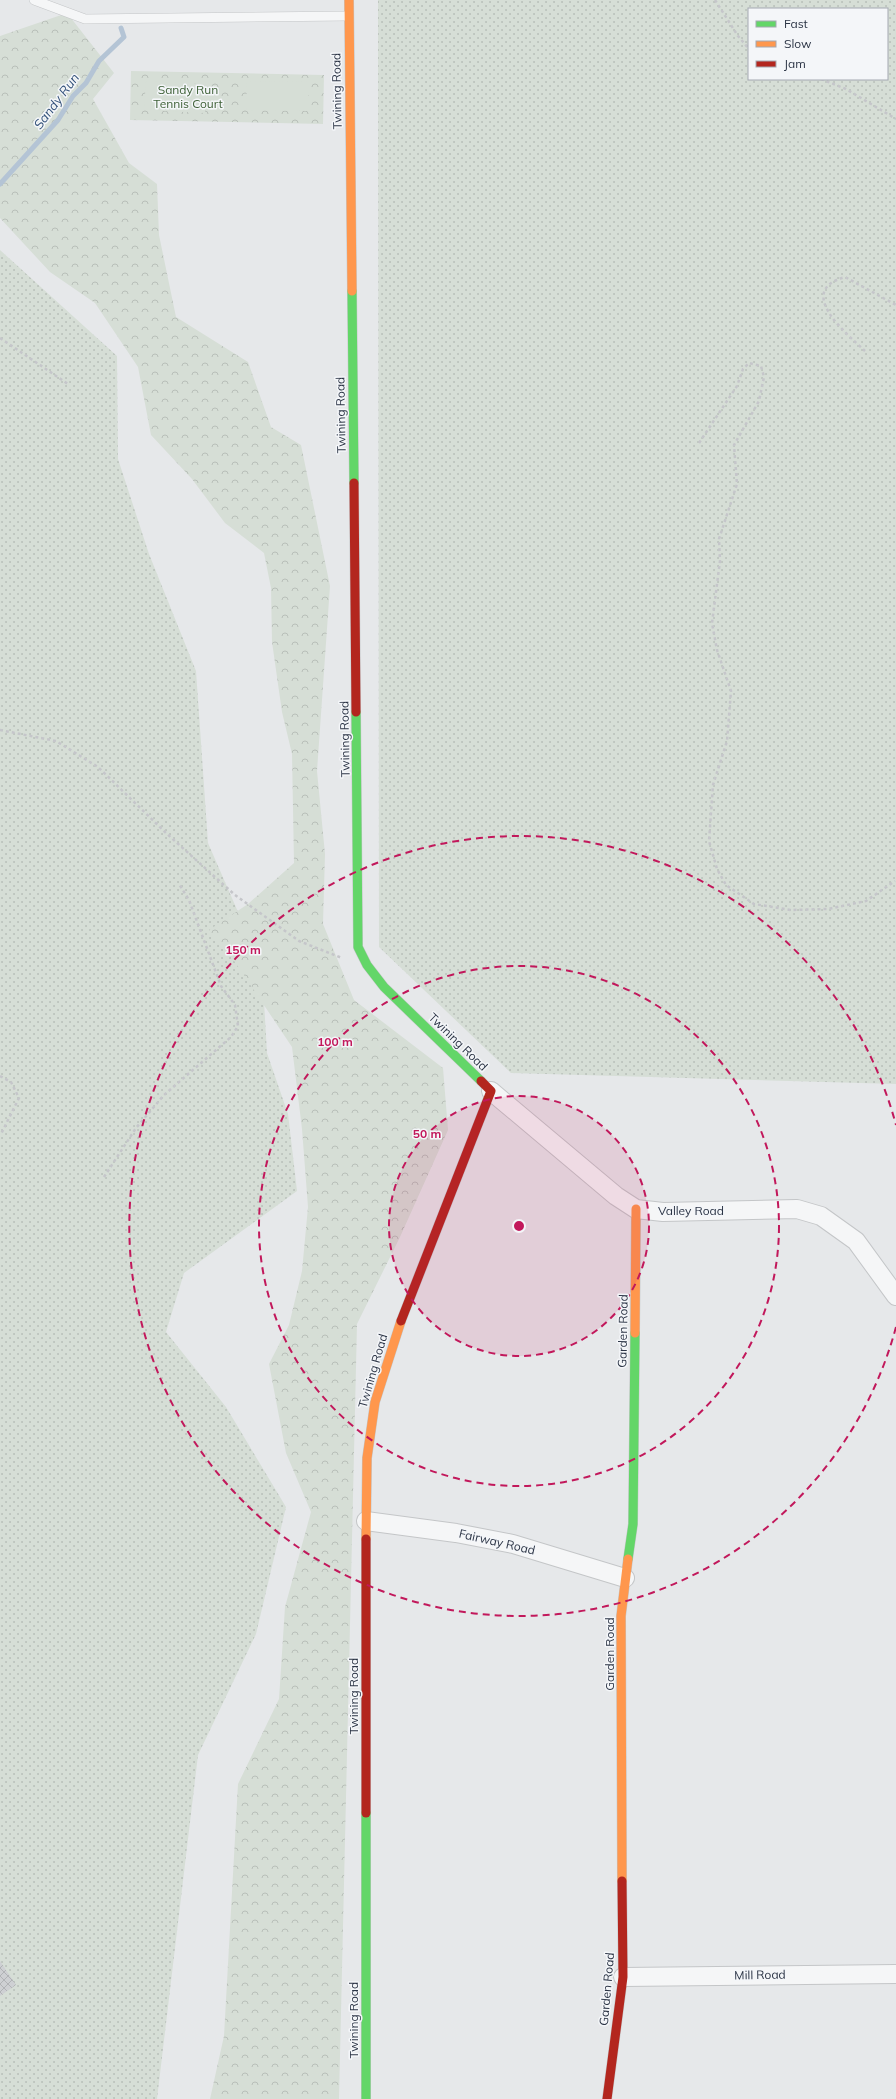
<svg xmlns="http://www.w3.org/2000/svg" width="896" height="2099" font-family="Mulish,sans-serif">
<defs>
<pattern id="grass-dots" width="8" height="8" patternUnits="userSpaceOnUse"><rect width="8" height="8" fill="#d6ded6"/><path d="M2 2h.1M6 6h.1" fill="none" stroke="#b8bfb9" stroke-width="1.8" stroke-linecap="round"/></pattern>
<pattern id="forest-crowns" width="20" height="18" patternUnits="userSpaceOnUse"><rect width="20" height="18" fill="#d6ded6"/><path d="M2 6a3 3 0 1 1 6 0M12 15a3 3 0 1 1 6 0" fill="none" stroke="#b8bfb9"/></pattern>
<pattern id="building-cross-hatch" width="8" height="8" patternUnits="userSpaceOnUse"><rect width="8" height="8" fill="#ced0d3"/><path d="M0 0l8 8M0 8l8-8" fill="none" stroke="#b1b3b6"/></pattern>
</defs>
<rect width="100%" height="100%" fill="#e6e8ea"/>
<g fill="url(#grass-dots)" fill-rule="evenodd">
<path d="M 378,0 L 896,0 L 896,1084 L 511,1073 L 379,947 ZM 749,9 L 887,9 L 887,79 L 749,79 Z"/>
<polygon points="0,250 117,356 118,459 149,554 196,671 208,843 262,967 267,1053 288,1114 297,1191 184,1273 166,1332 226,1407 286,1507 256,1634 198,1755 157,2099 0,2099"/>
</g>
<g fill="url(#forest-crowns)">
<polygon points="67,13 114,73 93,99 129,163 157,184 159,235 176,317 248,362 271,427 301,445 330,586 317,771 325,854 323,924 354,1000 443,1068 448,1130 400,1237 357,1324 339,2099 210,2099 224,2036 238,1784 279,1699 285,1607 311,1512 286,1453 269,1364 289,1325 302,1271 308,1207 302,1129 292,1047 235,962 209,930 248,904 294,863 292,754 282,712 272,642 271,588 264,553 225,523 192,479 151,435 138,367 95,303 50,272 0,218 0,36"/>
<polygon points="131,71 324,75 323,124 130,120"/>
</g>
<g fill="#d6ded6">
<polygon points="146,81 206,84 205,113 144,110"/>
<polygon points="247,81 308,82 308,111 246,110"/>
</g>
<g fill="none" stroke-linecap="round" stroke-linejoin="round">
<polyline stroke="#b4c4d5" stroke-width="5" points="0,184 58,120 73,96 86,83 99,61 124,37 121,28"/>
</g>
<polygon fill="url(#building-cross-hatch)" points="0,1961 16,1985 0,1996"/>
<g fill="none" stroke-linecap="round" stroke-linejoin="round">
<g stroke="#c4c6c8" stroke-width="10">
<polyline id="lane" points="34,0 85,19 348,16"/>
</g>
<g stroke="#c4c6c8" stroke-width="20">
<g id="street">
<polyline points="491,1091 616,1196 636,1209 663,1212 797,1209 821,1216 856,1241 896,1296"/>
<polyline points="366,1521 456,1533 513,1544 625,1578"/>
<polyline points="623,1977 896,1974"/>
</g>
</g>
<g stroke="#c4c6c8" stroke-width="10">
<g id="fast">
<polyline points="352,291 354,483"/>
<polyline points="356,712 358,947 367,965 384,987 481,1081"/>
<polyline points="628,1559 633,1524 635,1333"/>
<polyline points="366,1813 366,2099"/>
</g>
</g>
<g stroke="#c4c6c8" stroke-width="10">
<g id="slow">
<polyline points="349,0 352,291"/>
<polyline points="635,1333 636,1209"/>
<polyline points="366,1539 367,1458 375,1402 401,1321"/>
<polyline points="622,1881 621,1616 628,1559"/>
</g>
</g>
<g stroke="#c4c6c8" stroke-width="10">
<g id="jam">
<polyline points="354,483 356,712"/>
<polyline points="401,1321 491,1091 481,1081"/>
<polyline points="366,1539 366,1813"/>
<polyline points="607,2099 623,1977 622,1881"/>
</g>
</g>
<g stroke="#c5c6ca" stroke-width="2.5" stroke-dasharray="3 3" stroke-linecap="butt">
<polyline points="715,0 738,36 749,49"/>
<polyline points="821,79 846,89 896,119"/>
<polyline points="0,338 68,384"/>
<path d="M 865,351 C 847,334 794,291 845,277 L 896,305"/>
<polyline points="699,443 737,386 743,369 749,363 761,366 764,377 759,401 734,445 737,484 719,539 720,561 712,623 717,650 731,691 727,741 713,785 709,841 717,869 726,885 754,904 791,910 828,909 866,901 895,881"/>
<polyline points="0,730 56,741 98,767 166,833 235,895 299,941 342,958"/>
<polyline points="0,1076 11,1082 19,1098 1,1134"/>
<polyline points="104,1177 136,1128 164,1095 231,1037 238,1026 235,1005 221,986 189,900 179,884"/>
</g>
<use href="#lane" stroke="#f5f6f7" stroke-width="9"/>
<use href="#street" stroke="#f5f6f7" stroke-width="18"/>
<use href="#fast" stroke="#63d668" stroke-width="9"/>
<use href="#slow" stroke="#ff974d" stroke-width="9"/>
<use href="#jam" stroke="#b3261e" stroke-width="9"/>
</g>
<circle cx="519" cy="1226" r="130" fill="#c2185b" fill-opacity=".12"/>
<g fill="none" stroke="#c2185b" stroke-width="2" stroke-dasharray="7 5">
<circle cx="519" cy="1226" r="130"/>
<circle cx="519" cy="1226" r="260"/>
<path d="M896 1327A390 390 0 1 1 896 1125"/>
</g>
<g text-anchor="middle" stroke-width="3" stroke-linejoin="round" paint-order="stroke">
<g font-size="12" fill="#3f6138" stroke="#f4f6f9">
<text x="188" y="94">Sandy Run<tspan x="188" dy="14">Tennis Court</tspan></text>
</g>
<g font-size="12" fill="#2b3445" stroke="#f4f6f9">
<text transform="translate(337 91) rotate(-91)" y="4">Twining Road</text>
<text transform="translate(341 415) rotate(-91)" y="4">Twining Road</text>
<text transform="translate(345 739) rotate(-91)" y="4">Twining Road</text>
<text transform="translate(458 1042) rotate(44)" y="4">Twining Road</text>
<text x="691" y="1215">Valley Road</text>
<text transform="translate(623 1331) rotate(-89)" y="4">Garden Road</text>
<text transform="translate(373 1371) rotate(-74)" y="4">Twining Road</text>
<text transform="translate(497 1542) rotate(13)" y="4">Fairway Road</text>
<text transform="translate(610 1654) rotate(-90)" y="4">Garden Road</text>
<text transform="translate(354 1696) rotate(-90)" y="4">Twining Road</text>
<text transform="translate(760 1975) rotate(-1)" y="4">Mill Road</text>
<text transform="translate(607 1989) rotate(-85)" y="4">Garden Road</text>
<text transform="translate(354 2020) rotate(-90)" y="4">Twining Road</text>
</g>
<g font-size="13" font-style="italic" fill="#34527a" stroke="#f4f6f9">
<text transform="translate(56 101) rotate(-53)" y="5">Sandy Run</text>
</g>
</g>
<circle cx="519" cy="1226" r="6" fill="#c2185b" stroke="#f4f6f9" stroke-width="2"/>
<g font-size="12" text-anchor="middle" font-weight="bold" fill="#c2185b" stroke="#f4f6f9" stroke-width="3" stroke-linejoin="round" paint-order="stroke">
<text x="243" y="954">150 m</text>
<text x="335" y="1046">100 m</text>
<text x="427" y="1138">50 m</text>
</g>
<rect x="748" y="8" width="140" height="72" fill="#f4f6f9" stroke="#a4a8b1"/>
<rect x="756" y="21" width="20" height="6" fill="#63d668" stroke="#a4a8b1"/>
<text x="784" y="28" font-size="12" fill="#2b3445">Fast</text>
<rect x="756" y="41" width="20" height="6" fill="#ff974d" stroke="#a4a8b1"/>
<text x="784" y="48" font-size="12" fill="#2b3445">Slow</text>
<rect x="756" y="61" width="20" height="6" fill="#b3261e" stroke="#a4a8b1"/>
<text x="784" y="68" font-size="12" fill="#2b3445">Jam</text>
</svg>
